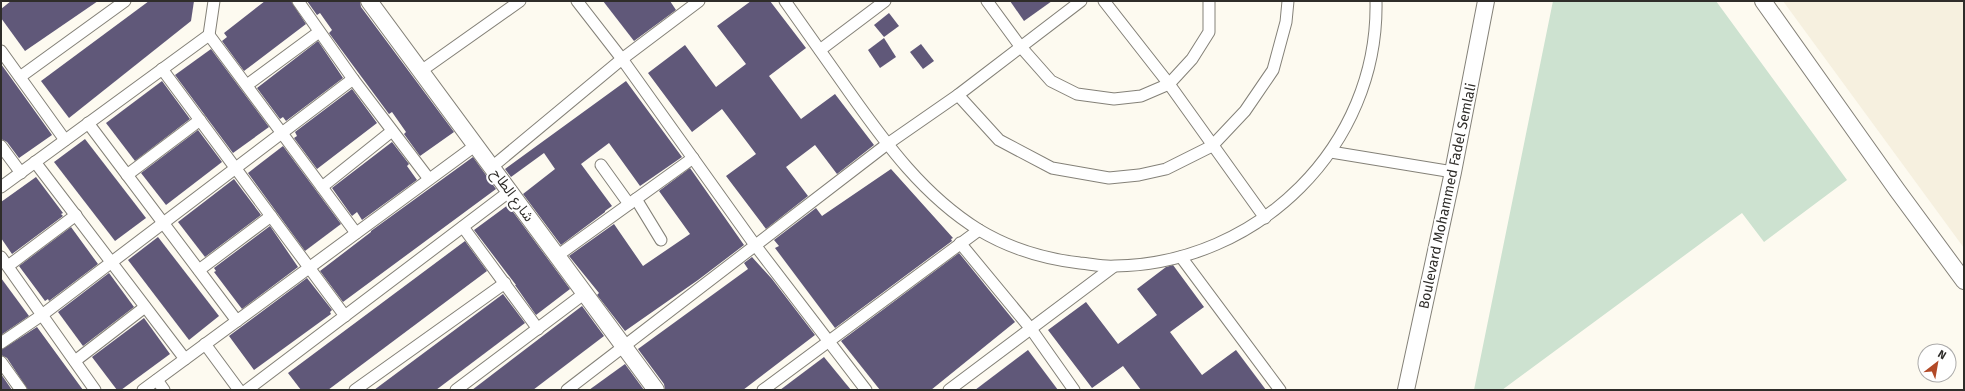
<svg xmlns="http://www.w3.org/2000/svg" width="1965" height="391" font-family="'Fira Sans','Noto Sans Arabic',sans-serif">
<rect width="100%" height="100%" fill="#fdfaf0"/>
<polygon fill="#f6f0df" points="1783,1 1964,1 1964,248"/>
<polygon fill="#cde2d0" points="1553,1 1716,1 1847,180 1764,242 1742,213 1502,390 1474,390"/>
<g fill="#605879">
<polygon points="11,1 98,1 25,51 1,18 1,9"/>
<polygon points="149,1 194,1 191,21 69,118 41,81"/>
<polygon points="265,1 291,1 306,24 244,71 222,41 227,37 224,33"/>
<polygon points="307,1 360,1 361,7 454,132 420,156 404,134 406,132 392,112 389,114 329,33 332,30 320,13 317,15"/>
<polygon points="603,1 670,1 676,10 634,41"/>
<polygon points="751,1 770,1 806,48 769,76 801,119 835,94 874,145 837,174 815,145 786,167 808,196 766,229 726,176 756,154 722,109 692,132 648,73 685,45 716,87 746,64 717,26"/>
<polygon points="1010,1 1052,1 1024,21"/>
<polygon points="889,13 899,26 884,37 874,25"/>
<polygon points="884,38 896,57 880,68 868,50"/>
<polygon points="318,41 343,78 286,121 283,117 280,119 257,88"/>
<polygon points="921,44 934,61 923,69 910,52"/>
<polygon points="211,49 269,127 233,153 175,75"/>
<polygon points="1,64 52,135 19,158 7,142 1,139"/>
<polygon points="162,81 190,119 135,161 106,123"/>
<polygon points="626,81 682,157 640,186 609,143 581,164 612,206 605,211 605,212 561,245 523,194 555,169 544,153 511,177 505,169"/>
<polygon points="352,89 377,123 317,169 294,138 297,136 295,132"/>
<polygon points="198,130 222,162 166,205 141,173"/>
<polygon points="85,139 146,218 115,241 54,162"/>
<polygon points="392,142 409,164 407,166 417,180 362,220 357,212 352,216 332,188"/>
<polygon points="283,146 341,224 305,251 248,173"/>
<polygon points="473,157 496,189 343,302 320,271 371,232 371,231"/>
<polygon points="690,168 744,245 698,280 625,331 597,295 599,293 569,256 614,224 643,266 690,234 659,191"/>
<polygon points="891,169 953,238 951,239 952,241 835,328 775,248 779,246 774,240 816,208 822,216"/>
<polygon points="36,177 63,213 61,214 63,216 12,254 1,238 1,202"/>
<polygon points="234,179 261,215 205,257 178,222"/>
<polygon points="508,205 570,289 536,315 515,285 516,285 474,230"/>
<polygon points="270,226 298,267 242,309 214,272 216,271 214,268"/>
<polygon points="71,227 98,264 49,301 48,299 45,301 19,266"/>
<polygon points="158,237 219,316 189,340 128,260"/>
<polygon points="465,241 487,271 328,390 301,390 288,373"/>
<polygon points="959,253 1015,322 931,390 880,390 841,341"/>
<polygon points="752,257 772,279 815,335 743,390 665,390 664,384 638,349 748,269 744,263"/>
<polygon points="1173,265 1204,307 1170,332 1202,375 1236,350 1266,390 1141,390 1123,366 1092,388 1048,330 1086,302 1118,344 1157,315 1137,289 1166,267"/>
<polygon points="109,273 134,307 83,346 58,312"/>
<polygon points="1,278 29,316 1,335"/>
<polygon points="307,278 332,310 330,312 331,314 254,370 229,336"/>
<polygon points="503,294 525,323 436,390 374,390"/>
<polygon points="582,306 604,336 533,390 472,390"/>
<polygon points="144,318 170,354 121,390 117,390 92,357"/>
<polygon points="37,327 83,390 28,390 7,358 1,355 1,350"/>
<polygon points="1028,350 1058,390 975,390"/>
<polygon points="824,357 851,390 780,390"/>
<polygon points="625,364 644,390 589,390"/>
<polygon points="1,374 12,390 1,390"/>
</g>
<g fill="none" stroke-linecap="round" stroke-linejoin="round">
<g stroke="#848178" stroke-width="13">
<g id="street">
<polyline points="298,1 353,79 429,179"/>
<polyline points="577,1 622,59 755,245 866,390"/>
<path d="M 785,1 C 807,32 828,62 850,93 C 886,144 924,196 979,230 C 1009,248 1045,259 1080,263 C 1092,264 1103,267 1115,266 C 1258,264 1379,146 1376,1"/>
<polyline points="987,1 1020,46 1051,81 1077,94 1114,99 1141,96 1169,84 1192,59 1209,32 1209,1"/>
<polyline points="1104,1 1169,84 1265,218"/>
<polyline points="209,35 356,233"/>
<polyline points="820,50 885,1"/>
<polyline points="1,51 65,140"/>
<polyline points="162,69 345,316"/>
<polyline points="421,71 520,1"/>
<polyline points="20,77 125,1"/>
<polyline points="247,85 319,32"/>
<polyline points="958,95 999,140 1052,168 1109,178 1139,175 1166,169 1212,146 1245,111 1273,70 1286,22 1288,1"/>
<polyline points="88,123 237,321"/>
<polyline points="1,146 21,173"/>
<polyline points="1331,152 1453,172"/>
<polyline points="35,162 185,359"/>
<polyline points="601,165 629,204"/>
<polyline points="492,167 622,59 699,1"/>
<polyline points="127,175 200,120"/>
<polyline points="1,187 209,35 214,1"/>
<polyline points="322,187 392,131"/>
<polyline points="636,199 661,240"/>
<polyline points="463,227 538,329"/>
<polyline points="960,243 1031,329 1074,390"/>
<polyline points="557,256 693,158"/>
<polyline points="1,257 95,390"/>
<polyline points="1181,257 1280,390"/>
<polyline points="8,266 76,215"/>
<polyline points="199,270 271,216"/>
<polyline points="1,343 42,315 353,79"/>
<polyline points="205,344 239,390"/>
<polyline points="75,361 145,307"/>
<polyline points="1,362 21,390"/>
<polyline points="157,380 164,390"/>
<polyline points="143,390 476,145"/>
<polyline points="247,390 510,191"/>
<polyline points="355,390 505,283"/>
<polyline points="456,390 585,293"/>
<polyline points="567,390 886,145 958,95 1081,1"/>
<polyline points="763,390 979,230"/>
<polyline points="949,390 1113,267"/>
</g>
</g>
<g stroke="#848178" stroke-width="18">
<g id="secondary">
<polyline points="369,1 656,390"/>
<polyline points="1763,1 1897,190 1964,281"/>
<polyline points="1406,390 1453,172 1486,1"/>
</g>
</g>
<use href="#street" stroke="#fff" stroke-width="11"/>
<use href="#secondary" stroke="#fff" stroke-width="16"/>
</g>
<g text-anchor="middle" stroke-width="4" stroke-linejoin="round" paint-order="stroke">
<g font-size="14" fill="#2f2d2a" stroke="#fff">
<text transform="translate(513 195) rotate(54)" y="5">شارع الطاح</text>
<text transform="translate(1447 196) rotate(-78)" y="5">Boulevard Mohammed Fadel Semlali</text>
</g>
</g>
<rect width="1965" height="391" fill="none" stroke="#2f2d2a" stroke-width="4"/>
<g transform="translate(1937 363) rotate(31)"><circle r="19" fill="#ffffff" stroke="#acabaa"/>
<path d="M0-3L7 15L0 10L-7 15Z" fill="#b24a28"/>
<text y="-6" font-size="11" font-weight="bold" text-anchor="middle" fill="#2f2d2a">N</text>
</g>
</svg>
